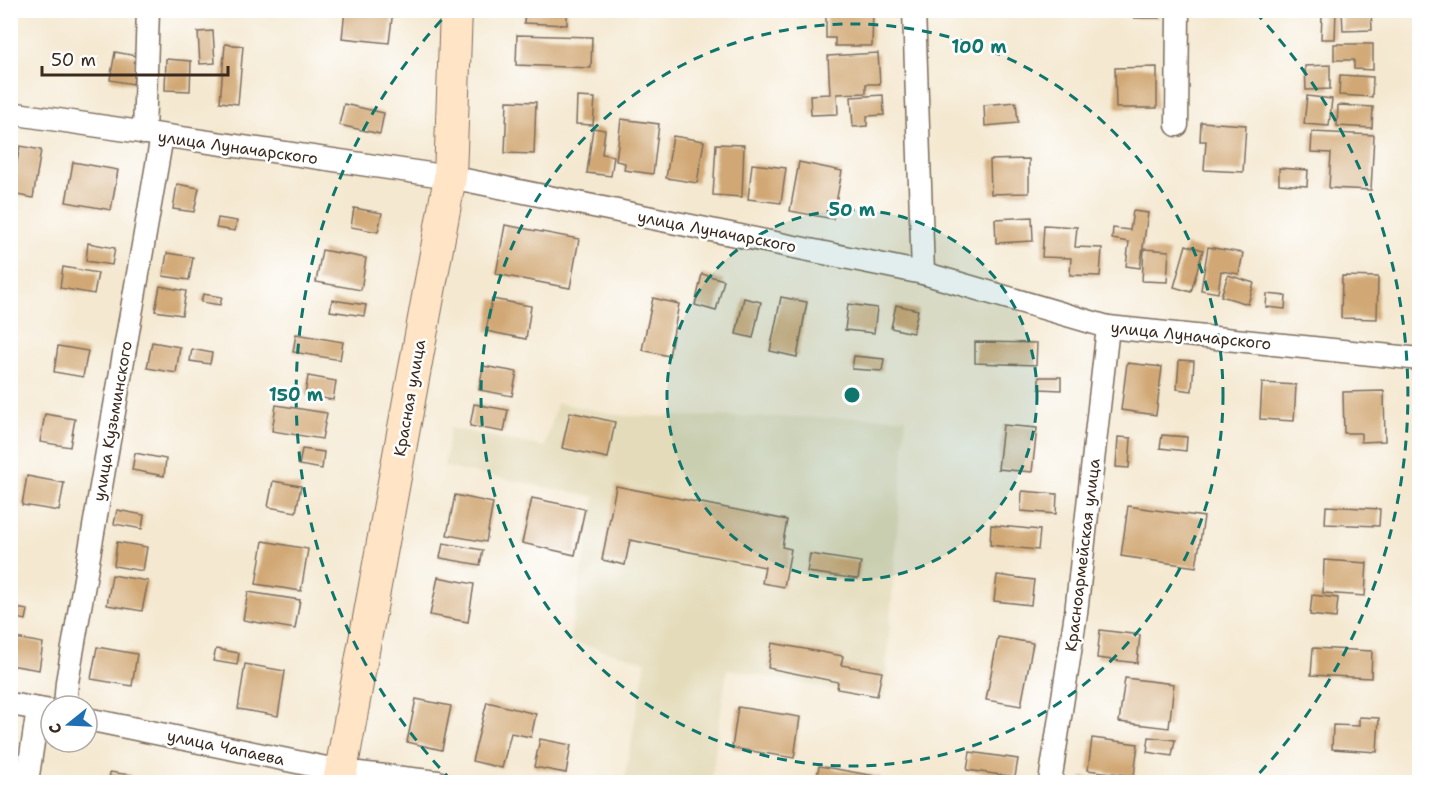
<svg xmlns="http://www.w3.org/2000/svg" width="1430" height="793" font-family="'Shantell Sans',sans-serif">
<rect width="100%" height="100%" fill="#fff"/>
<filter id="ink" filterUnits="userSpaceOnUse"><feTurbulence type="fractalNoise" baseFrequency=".0167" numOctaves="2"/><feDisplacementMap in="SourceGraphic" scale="12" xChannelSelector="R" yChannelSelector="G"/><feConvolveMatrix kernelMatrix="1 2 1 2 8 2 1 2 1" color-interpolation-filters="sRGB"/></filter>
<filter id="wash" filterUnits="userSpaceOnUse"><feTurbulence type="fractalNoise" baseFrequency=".008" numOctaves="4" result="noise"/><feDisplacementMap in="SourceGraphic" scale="24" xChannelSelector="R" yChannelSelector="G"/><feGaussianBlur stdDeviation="1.35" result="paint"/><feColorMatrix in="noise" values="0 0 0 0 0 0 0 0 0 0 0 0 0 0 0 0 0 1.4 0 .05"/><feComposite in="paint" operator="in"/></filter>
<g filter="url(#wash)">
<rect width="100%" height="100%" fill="#f4e8d0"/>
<polygon fill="#e4dbba" points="557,403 625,416 906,418 884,699 727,669 711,782 624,782 646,661 569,642 595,497 444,467 450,428 545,447"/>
<g id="blocks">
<g fill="#d1a874">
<polygon points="345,10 393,10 389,43 342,38"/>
<polygon points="525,10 567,10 567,25 524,23"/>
<polygon points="826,10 873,10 872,46 835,46 835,38 826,38"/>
<polygon points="970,10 997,10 997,14 970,15"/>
<rect x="1134" y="10" width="25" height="8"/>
<polygon points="1312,10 1336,10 1335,39 1321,39 1322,15 1312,15"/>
<polygon points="1342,10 1371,10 1372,30 1343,31"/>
<polygon points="213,31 215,63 200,64 198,32"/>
<polygon points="517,35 592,37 591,68 516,65"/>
<polygon points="225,44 243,46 238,104 220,102"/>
<polygon points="1334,44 1373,44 1373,70 1354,69 1354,60 1334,60"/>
<polygon points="115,52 137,56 133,84 110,80"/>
<polygon points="878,53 880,84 866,84 866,93 837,94 838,114 811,115 810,95 830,94 828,56"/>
<polygon points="166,59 191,61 190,91 165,90"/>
<polygon points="1330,65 1330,89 1306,90 1305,66"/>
<polygon points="1157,67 1157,108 1116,108 1115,68"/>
<polygon points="1340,75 1373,77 1372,97 1339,95"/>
<polygon points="883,95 884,115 867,116 867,126 853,127 851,97"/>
<polygon points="1307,96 1332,99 1329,126 1304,124"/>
<polygon points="577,97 595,98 593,125 576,124"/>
<polygon points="507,101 536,102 534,154 505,153"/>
<polygon points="1016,102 1018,123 985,126 984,105"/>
<polygon points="344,104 384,113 380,134 339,125"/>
<polygon points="1338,105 1373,107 1372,128 1337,126"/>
<polygon points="621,119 659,124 653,174 624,170 625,163 616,161"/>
<polygon points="1201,122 1246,125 1243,172 1204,170 1206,141 1200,141"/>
<polygon points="593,128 605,130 602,154 614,156 611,176 587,173"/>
<polygon points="1312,132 1374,135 1371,190 1329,188 1331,153 1311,152"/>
<polygon points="673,136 704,141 697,183 666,178"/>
<polygon points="716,144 744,145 742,197 713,195"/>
<polygon points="20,146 41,150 33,198 11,194"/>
<polygon points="1029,159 1029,193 991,194 990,160"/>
<polygon points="73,162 118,170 111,210 66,202"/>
<polygon points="799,162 842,171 833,219 790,211"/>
<polygon points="752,164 786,168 781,203 748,199"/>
<polygon points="1279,168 1308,170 1307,186 1279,184"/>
<polygon points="177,184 199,188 194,212 173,209"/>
<polygon points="354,208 382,213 378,232 351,227"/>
<polygon points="1133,211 1148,213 1140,268 1126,266 1129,242 1112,239 1113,228 1130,230"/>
<polygon points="1032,217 1033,241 996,243 995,219"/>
<polygon points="218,218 237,221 235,231 216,228"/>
<polygon points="505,225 579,239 570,288 496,274"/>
<polygon points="1044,225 1077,227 1075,247 1102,248 1100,276 1070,275 1071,258 1042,257"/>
<polygon points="88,243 115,248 112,265 86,261"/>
<polygon points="1186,245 1203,250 1191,292 1174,287"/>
<polygon points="1208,247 1243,253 1239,274 1221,271 1218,293 1201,290"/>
<polygon points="1144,249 1169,251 1167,282 1142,281"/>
<polygon points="322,250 366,258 361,290 316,282"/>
<polygon points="167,253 193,257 189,280 163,276"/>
<polygon points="63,267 98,273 94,294 60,288"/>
<polygon points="702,274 724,280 716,311 695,305"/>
<polygon points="1228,275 1254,283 1248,304 1221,296"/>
<polygon points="1342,276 1378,277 1377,319 1341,318"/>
<polygon points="160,286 186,291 182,315 155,311"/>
<polygon points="203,294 222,297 220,305 201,302"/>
<polygon points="1267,294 1286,296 1285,309 1266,307"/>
<polygon points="781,297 807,302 797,357 770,351"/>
<polygon points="653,298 679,304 669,356 642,350"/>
<polygon points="744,298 761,302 753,338 736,334"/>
<polygon points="492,299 531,306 526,339 486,331"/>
<polygon points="332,300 366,305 364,316 330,311"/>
<polygon points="848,304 877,308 874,333 845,330"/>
<polygon points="896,305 918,310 913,333 891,328"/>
<polygon points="296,334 343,342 340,360 293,352"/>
<polygon points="152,342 180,347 176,373 147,368"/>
<polygon points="975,342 1037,343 1036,365 975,363"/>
<polygon points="58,346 88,351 83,377 54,372"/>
<polygon points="192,349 212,353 210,364 190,361"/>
<polygon points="854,356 884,359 882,371 852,369"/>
<polygon points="1179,360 1194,361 1192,391 1177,389"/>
<polygon points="1127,363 1162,367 1156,415 1121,410"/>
<polygon points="483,366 517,372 512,396 479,390"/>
<polygon points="308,376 336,381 333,400 305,395"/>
<polygon points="1039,377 1061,377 1061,390 1039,389"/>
<polygon points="1262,383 1296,385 1294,421 1260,419"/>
<polygon points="1384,391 1385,441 1361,442 1361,433 1344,433 1343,392"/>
<polygon points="474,404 508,410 504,432 470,426"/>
<polygon points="276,405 327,413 322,439 272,431"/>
<polygon points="570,412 615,422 608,458 562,448"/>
<polygon points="45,414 75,419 70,447 40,442"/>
<polygon points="1003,425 1037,428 1032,472 998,469"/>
<polygon points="1162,435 1187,437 1186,451 1160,448"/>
<polygon points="1118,437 1131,438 1129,468 1116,467"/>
<polygon points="302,449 324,452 322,469 299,465"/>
<polygon points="135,453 166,459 164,476 132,470"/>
<polygon points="27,476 64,483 59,511 22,505"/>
<polygon points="273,481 301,486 296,512 268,507"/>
<polygon points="616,486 787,520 782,547 791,549 784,587 762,583 765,567 630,540 625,565 602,560"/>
<polygon points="1022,491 1057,494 1056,514 1021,511"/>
<polygon points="455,495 493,503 486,542 447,535"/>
<polygon points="532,498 585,509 575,555 522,543"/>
<polygon points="1128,506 1204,517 1196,567 1121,556"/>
<polygon points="1326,506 1380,509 1379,526 1325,524"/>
<polygon points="117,510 144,515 142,529 114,524"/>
<polygon points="991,525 1040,530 1038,550 990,545"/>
<polygon points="263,541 308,549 301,591 256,584"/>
<polygon points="117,542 147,547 143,571 114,566"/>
<polygon points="443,543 483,550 480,565 440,558"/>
<polygon points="810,554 861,562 858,579 807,572"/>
<polygon points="1324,560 1367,563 1365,596 1323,593"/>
<polygon points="112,575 148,581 142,611 107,605"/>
<polygon points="997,575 1034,580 1031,605 994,601"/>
<polygon points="438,577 474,584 468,622 430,615"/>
<polygon points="248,592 300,600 295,629 243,620"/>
<polygon points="1312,595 1338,598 1336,618 1310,615"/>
<polygon points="10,607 28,610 26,620 10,617"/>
<polygon points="1100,630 1140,635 1137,663 1097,658"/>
<polygon points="10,637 43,643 39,670 10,665"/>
<polygon points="998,637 1033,643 1021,706 986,700"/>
<polygon points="772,643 843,656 841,665 882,672 877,696 837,689 838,682 768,668"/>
<polygon points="97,647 137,654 132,686 91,679"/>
<polygon points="1313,648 1372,651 1371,678 1311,675"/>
<polygon points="216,649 239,653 237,665 213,661"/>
<polygon points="245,664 285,671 278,716 238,709"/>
<polygon points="1125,678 1174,684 1169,728 1119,722"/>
<polygon points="416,699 451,706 442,750 407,742"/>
<polygon points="487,702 536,714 531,737 511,733 502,768 472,761"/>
<polygon points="738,707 800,717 794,758 732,748"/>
<polygon points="1359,717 1379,718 1377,752 1332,749 1333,725 1359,726"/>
<polygon points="1149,737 1175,740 1172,756 1147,752"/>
<polygon points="1092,738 1138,744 1134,776 1088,770"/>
<polygon points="540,739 571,745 566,773 534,767"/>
<polygon points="970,752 1018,759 1015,777 967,770"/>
<polygon points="819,766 881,777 880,782 816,782"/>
<polygon points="110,772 131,775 129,782 109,782"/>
<polygon points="1082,777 1113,781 1113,782 1081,782"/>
</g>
</g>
</g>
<g filter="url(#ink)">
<use href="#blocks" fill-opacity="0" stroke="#7c6c5c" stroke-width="1.5"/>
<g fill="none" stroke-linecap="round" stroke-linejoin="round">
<g stroke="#7c6c5c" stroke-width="25">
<g id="minor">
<polyline points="914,10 923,273"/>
<polyline points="10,113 450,177 923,273 1108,327 1420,359"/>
<polyline points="1177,125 1178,10"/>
<polyline points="144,133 148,10"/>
<polyline points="10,704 51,711"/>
<polyline points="65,706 67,682 162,136"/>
<polyline points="87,719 341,771 438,782"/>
<polyline points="27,782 38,709"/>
<polyline points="1050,782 1076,613 1108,327"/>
</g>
</g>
<g stroke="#7c6c5c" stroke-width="34">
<polyline id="secondary" points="339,782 450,177 456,10"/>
</g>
<use href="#minor" stroke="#fff" stroke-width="22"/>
<use href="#secondary" stroke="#ffe4c6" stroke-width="32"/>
</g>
</g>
<circle cx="852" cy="395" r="185" fill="#0f766e" fill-opacity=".12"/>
<g fill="none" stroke="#0f766e" stroke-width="3" stroke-dasharray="10 8">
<circle cx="852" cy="395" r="185"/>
<circle cx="852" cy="395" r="371"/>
<path d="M452 781A556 556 0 0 1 449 12M1255 12A556 556 0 0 1 1252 781"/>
</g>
<g text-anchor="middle" stroke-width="5" stroke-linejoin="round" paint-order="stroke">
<g font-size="16" fill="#3b2a1e" stroke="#fff">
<text transform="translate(238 147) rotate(8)" y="6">улица Луначарского</text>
<text transform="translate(717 231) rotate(11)" y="6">улица Луначарского</text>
<text transform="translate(1191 335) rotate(6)" y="6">улица Луначарского</text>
<text transform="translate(409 398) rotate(-80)" y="6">Красная улица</text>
<text transform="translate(112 421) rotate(-80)" y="6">улица Кузьминского</text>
<text transform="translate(1082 555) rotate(-83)" y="6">Красноармейская улица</text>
<text transform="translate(226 747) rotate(12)" y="6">улица Чапаева</text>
</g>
</g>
<circle cx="852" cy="395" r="9" fill="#0f766e" stroke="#fff" stroke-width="3"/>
<g font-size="18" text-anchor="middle" font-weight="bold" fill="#0f766e" stroke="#fff" stroke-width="5" stroke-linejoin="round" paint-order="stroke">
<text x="979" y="53">100 m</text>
<text x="852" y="216">50 m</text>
<text x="296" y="401">150 m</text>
</g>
<rect width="1430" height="793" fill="none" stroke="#fff" stroke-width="36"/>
<g transform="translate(69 724) rotate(252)"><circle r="28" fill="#ffffff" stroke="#b1aaa5" stroke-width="1.5"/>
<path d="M0-4.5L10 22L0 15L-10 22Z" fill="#1f6fb2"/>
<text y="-9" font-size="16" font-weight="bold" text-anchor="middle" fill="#3b2a1e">С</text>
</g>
<path d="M42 66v9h186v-9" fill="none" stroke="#3b2a1e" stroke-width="3"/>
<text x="51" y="66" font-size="18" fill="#3b2a1e" stroke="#ffffff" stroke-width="4.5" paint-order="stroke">50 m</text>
</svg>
